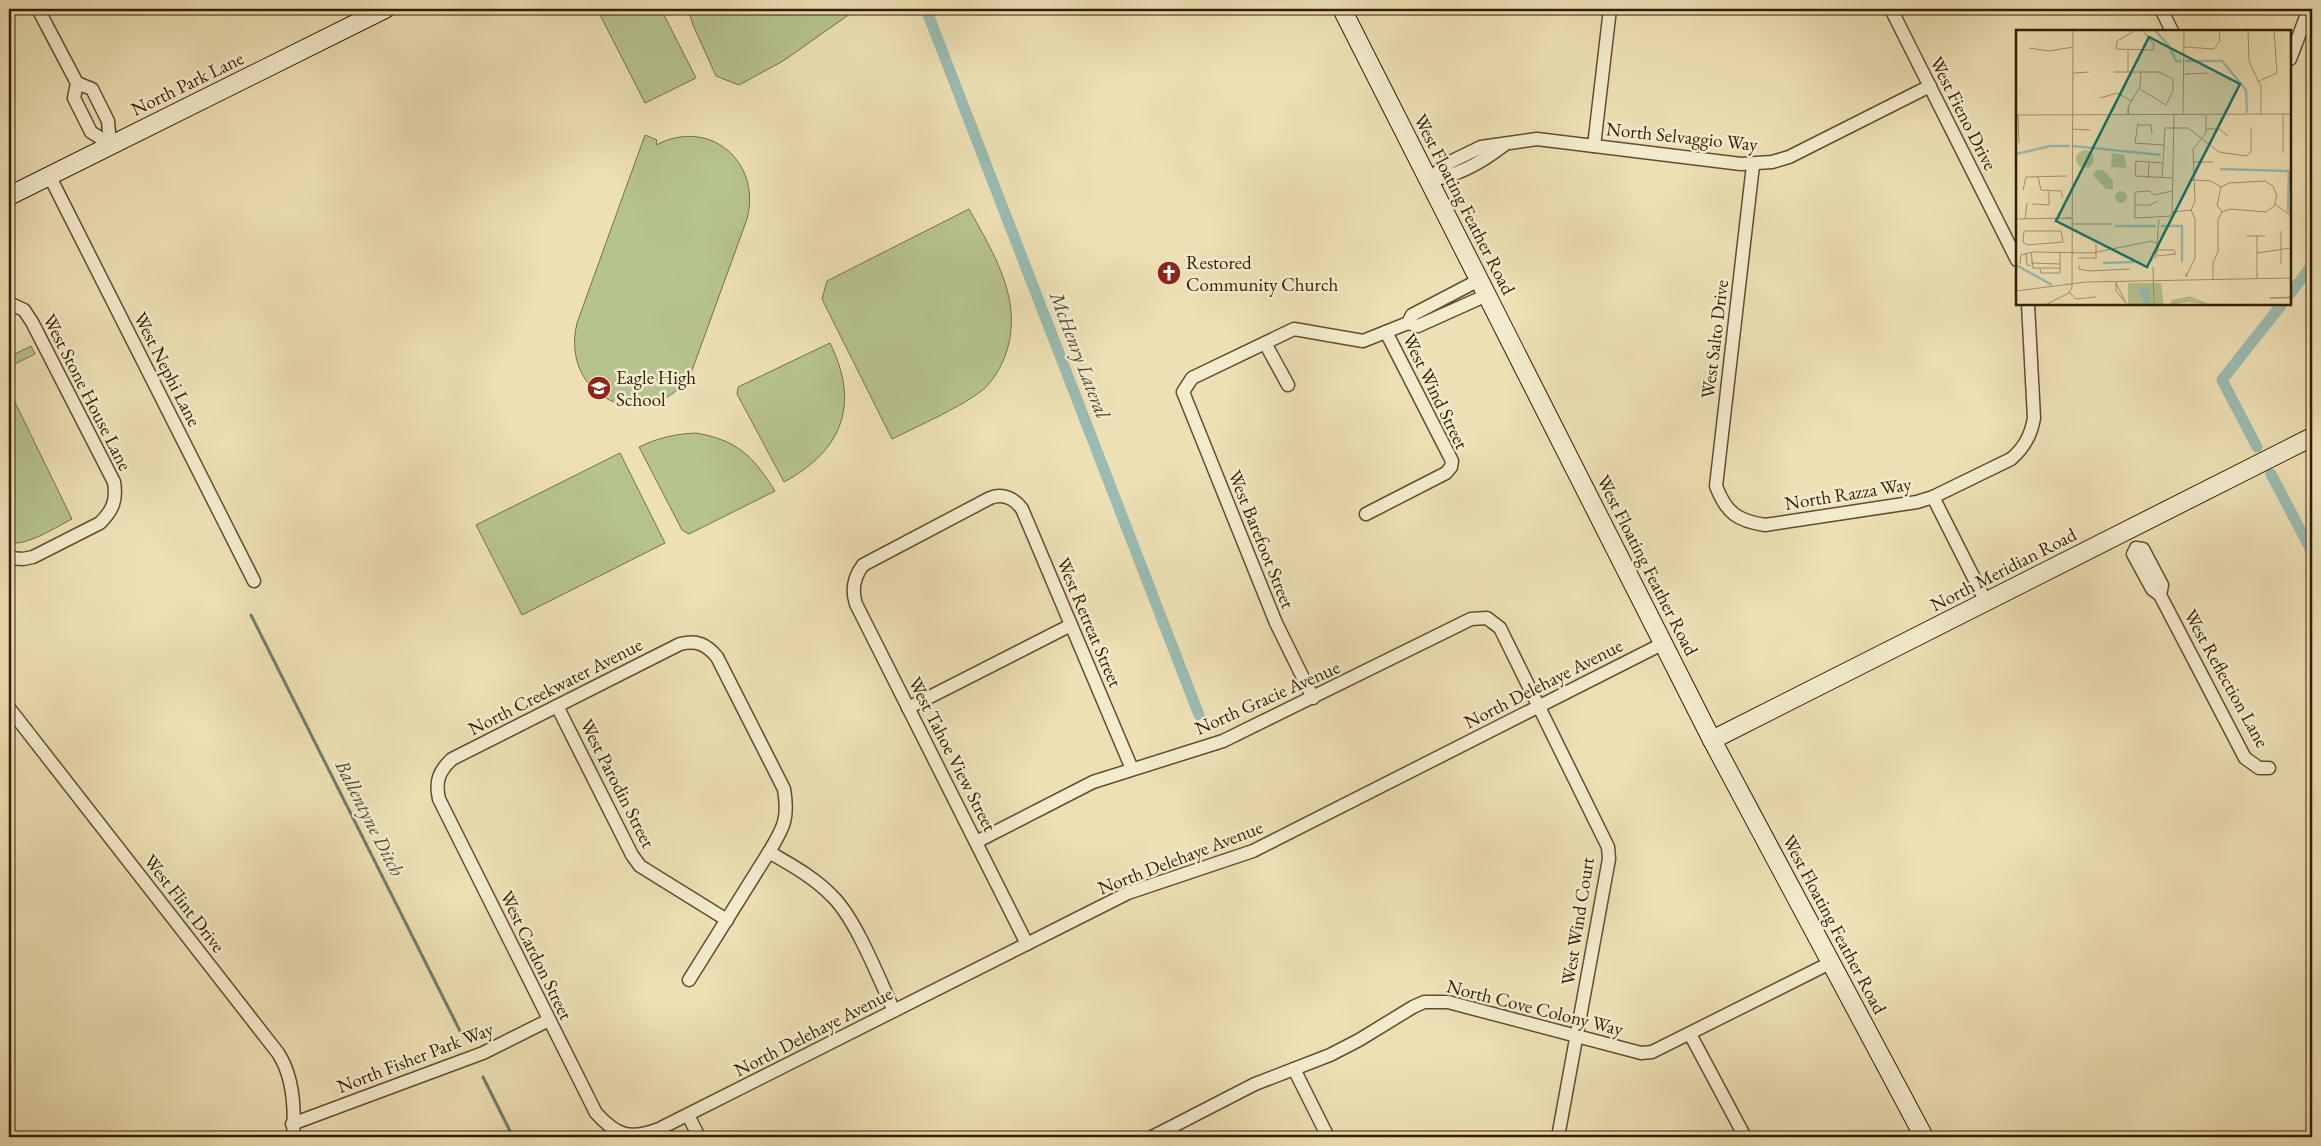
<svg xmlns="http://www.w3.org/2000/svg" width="2321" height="1146" font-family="'EB Garamond',serif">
<rect width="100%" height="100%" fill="#ede0b4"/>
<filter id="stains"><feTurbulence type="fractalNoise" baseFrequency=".004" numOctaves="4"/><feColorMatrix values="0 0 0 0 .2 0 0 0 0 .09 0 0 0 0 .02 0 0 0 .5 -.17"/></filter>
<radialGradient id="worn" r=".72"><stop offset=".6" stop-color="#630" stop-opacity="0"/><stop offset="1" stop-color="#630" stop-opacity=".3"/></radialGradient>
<g fill="#b6c38f" stroke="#757048">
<polygon points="597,9 661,9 696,78 645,103"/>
<polygon points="688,9 857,9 783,61 739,85 716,76 693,25"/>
<path d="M 645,135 L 657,140 L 656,145 C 709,117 762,161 747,219 L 690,376 C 645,437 559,397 577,323 Z"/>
<path d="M 969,209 C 994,254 1025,303 1005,356 C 1001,367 994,379 985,388 C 964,406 918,426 892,439 L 822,299 L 827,281 Z"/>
<path d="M 830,343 C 860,404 843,450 784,482 L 737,394 L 738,387 Z"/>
<polygon points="31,346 35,354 9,367 9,357"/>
<path d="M 9,390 L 72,519 C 58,526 24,548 9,542 L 9,484 L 11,483 L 9,478 Z"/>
<path d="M 696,433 C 737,440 753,456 775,491 L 689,534 L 682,530 L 639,447 C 658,438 674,434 696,433 Z"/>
<polygon points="620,453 665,543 522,615 476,525"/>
</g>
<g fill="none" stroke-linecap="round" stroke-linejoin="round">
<g stroke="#717c6b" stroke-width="3">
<polyline points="251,615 462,1035"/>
<polyline points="483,1077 513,1137"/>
</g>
<g stroke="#9abcb2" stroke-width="11">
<polyline points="926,9 1199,715"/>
<polyline points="2290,294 2312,265"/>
<polyline points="2257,447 2222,380 2282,304"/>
<polyline points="2271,474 2312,552"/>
</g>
<g stroke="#624e2d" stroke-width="15">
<g id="street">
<polyline points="38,9 77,83 74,98 91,132 110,144 108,121 92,89 77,83"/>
<polyline points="1891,9 2017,260"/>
<polyline points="2161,9 2172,31"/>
<polyline points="2290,59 2309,9"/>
<path d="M 1504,145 C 1481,163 1458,176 1430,180 L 1444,165 L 1481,147 L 1537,139 L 1741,164 L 1772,162 L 1789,157 L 1930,86"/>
<polyline points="1594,146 1610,9"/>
<path d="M 1753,165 L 1716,486 C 1726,513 1738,521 1765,525 L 1917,502 L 1933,497 L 2011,459 C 2024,448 2031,436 2034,418 L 2028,304"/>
<polyline points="49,175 254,581"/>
<polyline points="1479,280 1412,315 1408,323 1418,326 1487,295"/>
<path d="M 9,303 L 24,310 L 32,322 L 114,482 C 117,500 113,510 100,523 L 33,557 L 23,559 L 9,558"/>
<polyline points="1265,343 1288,385"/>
<polyline points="1933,497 1986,602"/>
<polyline points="1366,514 1446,473 1451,467 1452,461 1386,332"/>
<polyline points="2160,595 2162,585 2143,549 2136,548 2133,554 2152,589 2160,595 2245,758 2259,768 2269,768"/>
<polyline points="1313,698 1276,623 1183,392 1192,378 1294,329 1363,341 1408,323"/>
<polyline points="557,706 632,855 640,866 727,920"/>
<path d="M 9,708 L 278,1053 C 294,1077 295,1109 293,1137"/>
<polyline points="908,708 1071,625"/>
<polyline points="976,842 1093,782 1223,741 1471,619 1487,618 1500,628 1608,847 1609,859 1558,1137"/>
<path d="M 1027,944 L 856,604 C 851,589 854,577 863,565 L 990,498 C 1003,493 1014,498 1022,509 L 1132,769"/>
<polyline points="689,980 769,852"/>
<path d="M 894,1011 C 879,979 856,919 832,896 C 814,877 791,865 769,852 C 784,827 789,818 784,789 L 717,657 C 706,644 697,640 680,644 L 452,759 C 439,771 435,781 439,799 L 596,1113 C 617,1136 630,1140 659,1129 L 1128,893 L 1253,851 L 1664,643"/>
<polyline points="1690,1034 1745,1137"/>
<polyline points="1294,1069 1328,1137"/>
<polyline points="688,1115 699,1137"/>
<polyline points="292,1124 483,1053 549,1020"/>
<polyline points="1152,1137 1255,1084 1330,1055 1359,1040 1413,1007 1424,1002 1448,1002 1641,1053 1652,1052 1830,963"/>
</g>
</g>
<g stroke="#341d00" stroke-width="20">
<g id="secondary">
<polyline points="1342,9 1712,740 1924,1137"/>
<polyline points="9,196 385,9"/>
<polyline points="1712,740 2312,437"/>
</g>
</g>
<use href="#street" stroke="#f3ebce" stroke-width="12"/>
<use href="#secondary" stroke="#f3ebce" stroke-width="18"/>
</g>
<defs>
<g id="church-disc" transform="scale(1.25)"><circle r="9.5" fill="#8f2418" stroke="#f3ebce"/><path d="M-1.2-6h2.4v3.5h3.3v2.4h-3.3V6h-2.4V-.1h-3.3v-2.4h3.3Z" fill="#fff"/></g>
<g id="school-disc" transform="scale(1.25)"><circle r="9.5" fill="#8f2418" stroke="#f3ebce"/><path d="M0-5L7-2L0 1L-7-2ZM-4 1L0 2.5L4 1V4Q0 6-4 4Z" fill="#fff"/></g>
</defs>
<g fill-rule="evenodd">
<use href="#church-disc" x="1169" y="273"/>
<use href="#school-disc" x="599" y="388"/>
</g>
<g text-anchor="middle" stroke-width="5" stroke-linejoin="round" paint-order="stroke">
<g font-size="19" fill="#341d00" stroke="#f3ebce">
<text transform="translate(187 83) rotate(-26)" y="7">North Park Lane</text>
<text transform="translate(1964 113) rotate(63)" y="7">West Fieno Drive</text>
<text transform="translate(1682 136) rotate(6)" y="7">North Selvaggio Way</text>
<text transform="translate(1465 204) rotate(63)" y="7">West Floating Feather Road</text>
<text transform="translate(1714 339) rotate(-83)" y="7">West Salto Drive</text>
<text transform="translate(168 369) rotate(63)" y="7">West Nephi Lane</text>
<text transform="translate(1436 391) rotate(64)" y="7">West Wind Street</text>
<text transform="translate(88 392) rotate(63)" y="7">West Stone House Lane</text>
<text transform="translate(1848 493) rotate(-9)" y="7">North Razza Way</text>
<text transform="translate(1262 539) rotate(68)" y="7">West Barefoot Street</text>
<text transform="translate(1648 565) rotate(63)" y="7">West Floating Feather Road</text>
<text transform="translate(2003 569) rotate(-27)" y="7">North Meridian Road</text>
<text transform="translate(1090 622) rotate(67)" y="7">West Retreat Street</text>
<text transform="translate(2227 678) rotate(61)" y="7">West Reflection Lane</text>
<text transform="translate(1543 683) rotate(-27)" y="7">North Delehaye Avenue</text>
<text transform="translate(555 686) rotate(-27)" y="7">North Creekwater Avenue</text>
<text transform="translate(1267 697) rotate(-24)" y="7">North Gracie Avenue</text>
<text transform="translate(953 754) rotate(63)" y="7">West Tahoe View Street</text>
<text transform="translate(618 783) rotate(63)" y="7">West Parodin Street</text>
<text transform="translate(1180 857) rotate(-21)" y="7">North Delehaye Avenue</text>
<text transform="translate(185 903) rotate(52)" y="7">West Flint Drive</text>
<text transform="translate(1577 921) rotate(-81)" y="7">West Wind Court</text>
<text transform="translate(1835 924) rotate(62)" y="7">West Floating Feather Road</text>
<text transform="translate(537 955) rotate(64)" y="7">West Cardon Street</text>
<text transform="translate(1535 1007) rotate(14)" y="7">North Cove Colony Way</text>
<text transform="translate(813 1031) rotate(-27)" y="7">North Delehaye Avenue</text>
<text transform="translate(415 1057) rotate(-21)" y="7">North Fisher Park Way</text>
</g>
<g font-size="19" fill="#341d00" stroke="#f3ebce" text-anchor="start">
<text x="1186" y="269">Restored<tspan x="1186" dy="22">Community Church</tspan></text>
<text x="616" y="384">Eagle High<tspan x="616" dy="22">School</tspan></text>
</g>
<g font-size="20" font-style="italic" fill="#534d35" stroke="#f3ebce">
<text transform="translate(1080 355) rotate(69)" y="7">McHenry Lateral</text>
<text transform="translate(370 818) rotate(63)" y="7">Ballentyne Ditch</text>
</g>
</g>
<g transform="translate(2016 30)">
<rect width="275" height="275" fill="#ede0b4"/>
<path d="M60 129a9 9 0 1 1 18 0a9 9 0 1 1-18 0ZM 96,123 L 108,125 L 111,138 L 95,137 ZM 80,140 L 87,140 L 97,151 L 97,159 L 90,159 L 77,145 ZM99 167a6 6 0 1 1 12 0a6 6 0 1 1-12 0ZM 112,253 L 145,253 L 148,275 L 112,275 ZM 174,266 L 192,274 L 199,275 L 172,272 L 153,275 L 156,270 Z" fill="#b6c38f"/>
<path d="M 122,258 L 131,258 L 134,262 L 134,275 L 128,275 Z" fill="#9abcb2"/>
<path fill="none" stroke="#9abcb2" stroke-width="2.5" d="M 139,0 L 153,16 L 160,31 L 166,31M 169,31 L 206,31 L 230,60 L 231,83M 57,116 L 145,125M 0,124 L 34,116 L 54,116M 204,139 L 275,141M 272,182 L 273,141M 99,196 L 140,196M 145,196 L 167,196M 166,196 L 166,232M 87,233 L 118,232M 0,235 L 36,255"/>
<path fill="none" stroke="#a3926c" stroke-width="1" d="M 120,0 L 101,11 L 100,19 L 137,20 L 138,14 L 126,0M 232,0 L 233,31 L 245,57 L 245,84M 168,17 L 198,19 L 204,11 L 203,0M 13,18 L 33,21 L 57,17M 112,20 L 112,42M 98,42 L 143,42 L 157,49 L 157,61 L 150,75 L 124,59M 57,43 L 73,42M 174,44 L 169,44 L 192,43M 243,51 L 261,43 L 258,0M 84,68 L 101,63 L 116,71M 112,78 L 112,85 L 113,75 L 124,57 L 125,42M 0,85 L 275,84M 2,85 L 3,113M 167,85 L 168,0M 122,93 L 119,113 L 148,115M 122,95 L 135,95 L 136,104M 57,99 L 74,100M 190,99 L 204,99 L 212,106M 267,123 L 267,84M 177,132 L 197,132M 146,133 L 120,131 L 119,146 L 156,148M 22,147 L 25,160 L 45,161 L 47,168M 132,148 L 133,132M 146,148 L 149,98 L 172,98 L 203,122 L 230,126 L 235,122 L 235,99M 176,150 L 195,151 L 205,157M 205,157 L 213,153 L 249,151 L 257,156 L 261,166 L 258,176 L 250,182 L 214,179 L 206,182M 205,157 L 201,175 L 206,182M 7,160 L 10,147 L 51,146M 156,161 L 138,165 L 134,161 L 119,162 L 119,188 L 156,186 L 158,85M 16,174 L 33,175 L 33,161M 259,174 L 275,186M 118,175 L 134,175 L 142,171M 156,182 L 175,180M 0,189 L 56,188 L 50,188M 9,189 L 11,173M 56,194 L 96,194M 8,201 L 45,201 L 47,212 L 11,215 L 7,212 ZM 231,206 L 249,206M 241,206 L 241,249M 141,213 L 143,189M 15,222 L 17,238 L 44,238M 10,223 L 11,235 L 15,236M 241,223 L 275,218M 141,226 L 160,224 L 158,220 L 142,220M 62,228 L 80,228 L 80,214M 15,233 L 44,234M 4,234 L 5,225 L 17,222 L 76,223 L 136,211 L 143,215 L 139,229M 265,234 L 265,201M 63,235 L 63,239 L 73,241 L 114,239M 137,237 L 138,275M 24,239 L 25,243 L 44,243 L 44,222M 170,243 L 170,247 L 179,228 L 179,189 L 175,180 L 179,171 L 177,119 L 190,103 L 190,85M 197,250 L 197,233 L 202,222 L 202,190 L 206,182M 100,251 L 100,261 L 110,273 L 100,253M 0,261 L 70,252 L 275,248M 53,262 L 60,269 L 80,267M 275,267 L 254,268 L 275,268M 29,275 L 53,263 L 56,257 L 57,0"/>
<path fill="#0f766e" fill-opacity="0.15" stroke="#0f766e" stroke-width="2.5" d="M 133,7 L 224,54 L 131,237 L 40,191 Z"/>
<rect width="275" height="275" fill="none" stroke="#341d00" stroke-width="2.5"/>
</g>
<rect width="2321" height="1146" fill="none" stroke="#ede0b4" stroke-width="30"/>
<rect x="10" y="10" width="2301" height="1126" fill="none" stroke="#341d00" stroke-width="2.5"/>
<rect x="15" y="15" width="2291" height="1116" fill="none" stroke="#341d00"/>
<rect width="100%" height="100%" filter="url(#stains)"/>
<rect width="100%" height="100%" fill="url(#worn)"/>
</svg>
